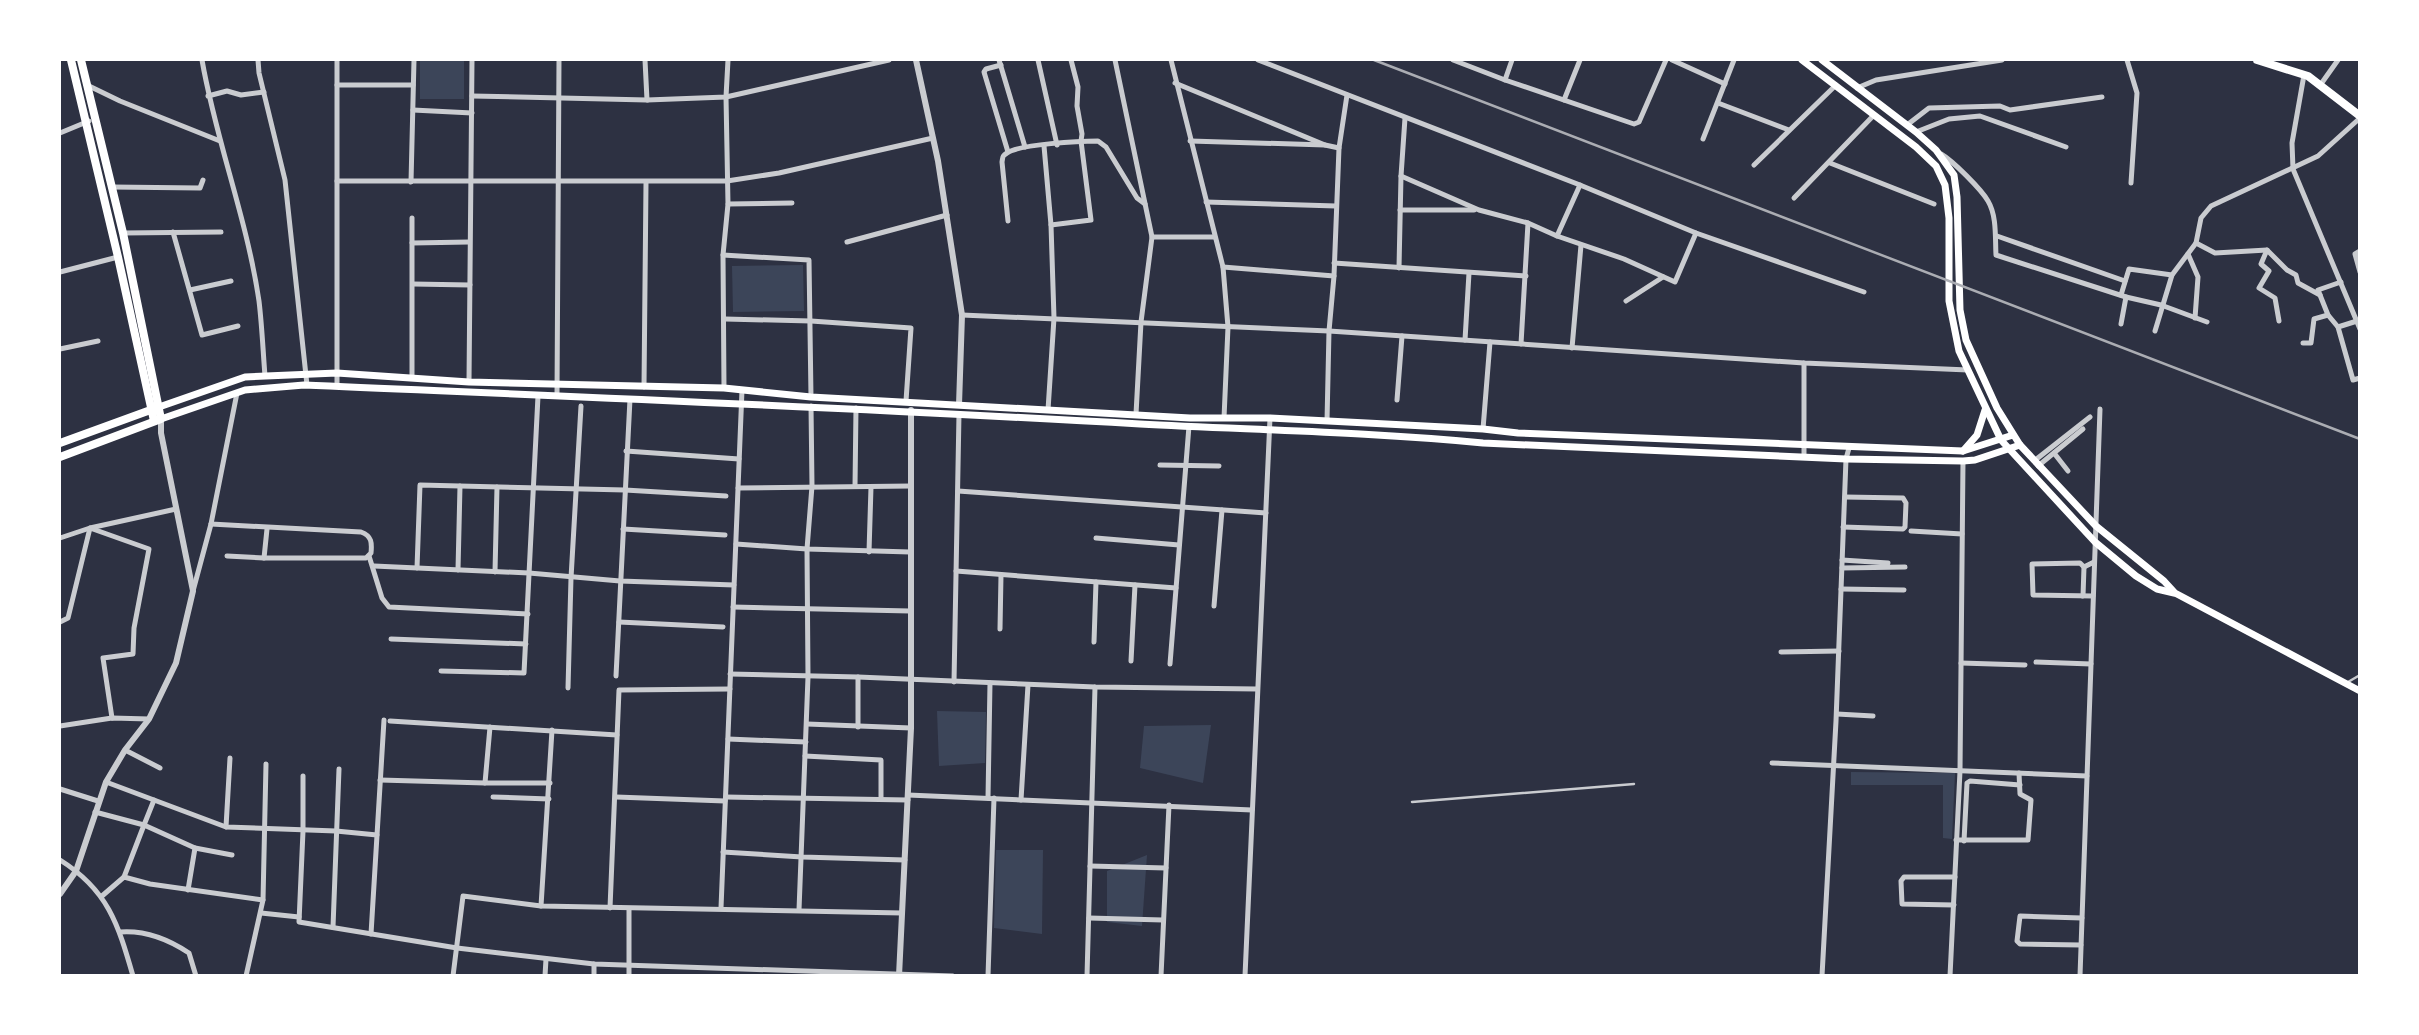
<svg xmlns="http://www.w3.org/2000/svg" width="2419" height="1035" font-family="Barlow,sans-serif">
<rect width="100%" height="100%" fill="#2d3142"/>
<g fill="#3c4559">
<rect x="420" y="60" width="44" height="39"/>
<polygon points="803,265 804,311 733,312 732,266"/>
<polygon points="937,711 986,712 985,763 939,766"/>
<polygon points="1211,725 1203,783 1140,768 1144,726"/>
<polygon points="1851,772 1955,773 1952,839 1943,838 1943,785 1851,785"/>
<polygon points="996,850 1043,850 1042,934 994,928"/>
<polygon points="1147,855 1142,926 1107,922 1107,871"/>
</g>
<g fill="none" stroke-linecap="round" stroke-linejoin="round">
<g stroke="#caccd0" stroke-width="2.5">
<polyline points="2348,682 2360,675"/>
<polyline points="1412,802 1634,784"/>
</g>
<g stroke="#caccd0" stroke-width="5">
<path d="M 202,60 C 216,141 247,219 259,301 C 262,326 263,351 265,376"/>
<polyline points="258,60 259,73 285,180 307,385"/>
<polyline points="645,60 647,100"/>
<polyline points="999,60 1025,147"/>
<polyline points="1038,60 1057,145"/>
<polyline points="1115,60 1152,237 1141,322 1136,414"/>
<polyline points="1171,60 1223,267 1228,327 1224,418"/>
<polyline points="1258,60 1580,185 1696,233 1864,292"/>
<polyline points="1453,60 1505,80 1634,124 1639,122 1666,60"/>
<polyline points="1672,60 1725,84"/>
<polyline points="2127,60 2137,93 2131,183"/>
<polyline points="1001,65 986,69 984,72 1008,152"/>
<polyline points="2304,75 2292,143 2293,169 2360,329"/>
<polyline points="1505,80 1512,60"/>
<polyline points="1175,83 1325,145"/>
<polyline points="2321,84 2338,60"/>
<polyline points="87,85 120,101 220,141"/>
<polyline points="337,85 413,85"/>
<polyline points="1857,88 1876,80 2002,60"/>
<polyline points="208,96 227,91 241,95 264,92"/>
<polyline points="472,96 647,100 726,97 889,60"/>
<polyline points="1564,100 1580,60"/>
<polyline points="1718,103 1789,130"/>
<polyline points="413,110 472,113"/>
<polyline points="1907,125 1929,108 2000,106 2010,110 2102,97"/>
<polyline points="1916,132 1949,119 1980,116 2066,147"/>
<polyline points="60,133 89,121"/>
<polyline points="1703,139 1734,60"/>
<polyline points="1190,141 1325,145 1339,148"/>
<polyline points="1044,146 1051,225 1054,318 1048,410"/>
<path d="M 1941,154 C 1953,161 1981,189 1988,201 C 1997,216 1995,238 1996,255 L 2126,297 L 2161,305 L 2207,322"/>
<polyline points="1830,163 1934,204"/>
<polyline points="1754,165 1836,85"/>
<polyline points="1401,176 1479,210 1528,223 1557,236 1624,259 1675,282 1696,233"/>
<polyline points="337,181 727,181 779,173 933,138"/>
<polyline points="411,182 414,60"/>
<polyline points="112,187 200,188 203,180"/>
<polyline points="1794,198 1874,115"/>
<polyline points="1206,202 1336,206"/>
<polyline points="728,204 792,203"/>
<polyline points="1400,210 1474,210"/>
<polyline points="412,218 412,377"/>
<path d="M 1008,221 L 1002,162 C 1003,157 1002,156 1007,153 C 1020,144 1081,141 1098,141 L 1106,147 L 1137,198 L 1145,204"/>
<polyline points="1051,225 1091,220 1081,141 1082,134 1077,106 1078,87 1071,60"/>
<polyline points="173,232 202,335 238,326"/>
<polyline points="123,233 221,232"/>
<polyline points="1557,236 1580,185"/>
<polyline points="1997,236 2125,281"/>
<polyline points="1152,237 1214,237"/>
<polyline points="847,242 947,215"/>
<polyline points="412,243 469,242"/>
<polyline points="2196,243 2215,253 2267,250 2287,270 2296,275 2298,283 2320,295"/>
<polyline points="2267,250 2261,264 2269,271 2259,288 2275,298 2279,321"/>
<polyline points="2360,251 2355,254 2360,272"/>
<polyline points="2188,254 2198,277 2195,318"/>
<polyline points="723,255 809,260 811,397"/>
<polyline points="1334,263 1526,276"/>
<polyline points="1223,267 1334,276"/>
<polyline points="1399,268 1401,176 1405,118"/>
<polyline points="60,272 118,257"/>
<polyline points="2341,282 2318,290 2328,315 2338,327 2353,380 2360,378"/>
<polyline points="413,284 470,285"/>
<polyline points="190,290 231,281"/>
<polyline points="2121,295 2129,269 2172,275"/>
<polyline points="1626,301 1663,277"/>
<polyline points="962,315 1329,331 1804,363 1968,370"/>
<polyline points="725,319 811,321 911,328 906,401"/>
<polyline points="2121,324 2126,297"/>
<polyline points="2338,327 2357,321"/>
<polyline points="2155,331 2172,275 2196,243 2201,218 2211,206 2318,156 2360,118"/>
<polyline points="1465,340 1469,273"/>
<polyline points="2303,343 2311,343 2314,319 2328,315"/>
<polyline points="1521,344 1528,223"/>
<polyline points="1572,348 1581,245"/>
<polyline points="60,349 98,341"/>
<polyline points="469,382 472,60"/>
<polyline points="337,386 337,60"/>
<polyline points="644,387 646,183"/>
<polyline points="724,388 723,255 728,204 726,97 728,60"/>
<polyline points="557,396 559,60"/>
<polyline points="1397,400 1402,336"/>
<polyline points="1327,421 1329,331 1334,276 1339,148 1347,95"/>
<polyline points="1483,429 1490,342"/>
<polyline points="626,451 739,459"/>
<polyline points="2054,453 2068,471"/>
<polyline points="1804,456 1804,363"/>
<polyline points="2034,461 2090,417"/>
<polyline points="1160,465 1219,466"/>
<polyline points="2038,466 2083,429"/>
<polyline points="855,486 856,408"/>
<polyline points="738,488 911,486"/>
<polyline points="958,491 1266,513"/>
<path d="M 211,524 L 361,532 C 372,536 372,543 371,553 L 366,558 L 264,558 L 227,556"/>
<polyline points="1843,527 1903,529 1905,527 1906,503 1903,498 1845,497"/>
<polyline points="623,529 725,535"/>
<polyline points="1911,531 1962,534"/>
<polyline points="60,538 90,528 176,509"/>
<polyline points="1096,538 1179,545"/>
<polyline points="736,544 807,549 910,552"/>
<polyline points="869,552 871,487"/>
<polyline points="369,556 382,598 389,607 528,614"/>
<polyline points="264,558 267,529"/>
<polyline points="1842,560 1888,563"/>
<polyline points="374,566 529,573 620,581 734,585"/>
<polyline points="417,568 420,485 625,490 726,496"/>
<polyline points="1842,568 1905,567"/>
<polyline points="458,570 460,486"/>
<polyline points="956,571 1176,588"/>
<polyline points="495,572 497,487"/>
<polyline points="1841,589 1904,590"/>
<polyline points="193,591 211,524 237,393"/>
<polyline points="2083,596 2084,567"/>
<polyline points="2093,596 2033,595 2032,564 2080,563 2084,567 2094,562"/>
<polyline points="1214,606 1222,510"/>
<polyline points="733,607 910,611"/>
<polyline points="60,622 68,618 90,528 149,549 134,628 133,654 103,658 112,718"/>
<polyline points="619,622 723,627"/>
<polyline points="1000,629 1001,575"/>
<polyline points="391,639 526,644"/>
<polyline points="1094,642 1096,582"/>
<polyline points="1781,652 1839,651"/>
<polyline points="1131,661 1135,585"/>
<polyline points="2036,662 2091,664"/>
<polyline points="1961,663 2025,665"/>
<polyline points="1170,664 1189,426"/>
<polyline points="441,671 524,673 538,396"/>
<polyline points="730,674 858,677 1095,687 1257,689"/>
<polyline points="616,676 630,399"/>
<polyline points="954,682 959,414"/>
<polyline points="568,688 571,578 581,406"/>
<polyline points="1837,714 1873,716"/>
<polyline points="390,721 617,735"/>
<polyline points="807,724 911,728"/>
<polyline points="60,726 112,718 149,719"/>
<polyline points="490,727 485,783 550,783"/>
<polyline points="858,727 858,677"/>
<polyline points="728,739 806,742"/>
<polyline points="125,750 160,768"/>
<polyline points="805,756 881,760 881,799"/>
<polyline points="1772,763 2087,776"/>
<polyline points="303,776 303,831 299,922 457,948 594,964 953,976"/>
<polyline points="380,780 485,783"/>
<polyline points="106,782 226,827 336,831 377,835"/>
<polyline points="60,789 98,801"/>
<polyline points="908,795 1252,810"/>
<polyline points="493,797 549,799"/>
<polyline points="616,797 725,801"/>
<polyline points="726,797 908,800"/>
<polyline points="988,798 990,683"/>
<polyline points="1021,800 1028,685"/>
<polyline points="95,812 144,825 154,800"/>
<polyline points="226,827 230,758"/>
<polyline points="1956,840 2028,840 2031,800 2020,794 2019,773"/>
<polyline points="1964,841 1967,783 1970,781 2020,785"/>
<polyline points="195,848 232,855"/>
<polyline points="723,852 802,857 905,860"/>
<path d="M 60,860 C 108,890 118,924 133,976"/>
<polyline points="1090,866 1166,868"/>
<polyline points="124,877 144,825 195,848 188,890"/>
<polyline points="102,896 124,877 150,884 263,900"/>
<polyline points="1954,905 1902,904 1901,881 1904,877 1955,877"/>
<polyline points="541,906 552,730"/>
<polyline points="610,908 619,690 730,689"/>
<polyline points="721,908 742,390"/>
<polyline points="629,909 629,976"/>
<polyline points="799,910 808,677 807,549 812,486 811,406"/>
<polyline points="261,913 299,917"/>
<polyline points="1089,918 1163,920"/>
<polyline points="333,927 339,769"/>
<path d="M 120,932 C 146,930 168,939 189,953 L 196,976"/>
<polyline points="371,934 384,720"/>
<polyline points="2081,945 2020,944 2017,941 2020,916 2082,918"/>
<polyline points="246,976 263,900 266,764"/>
<polyline points="453,976 463,896 541,906 902,913"/>
<polyline points="545,976 546,959"/>
<polyline points="594,976 594,964"/>
<polyline points="988,976 994,798"/>
<polyline points="1087,976 1095,687"/>
<polyline points="1161,976 1169,805"/>
<polyline points="1245,976 1270,418"/>
<polyline points="1822,976 1836,721 1846,459 1849,448"/>
<polyline points="1950,976 1960,771 1963,461"/>
<polyline points="2080,976 2100,409"/>
</g>
<g stroke="#caccd0" stroke-width="6">
<polyline points="916,60 938,161 962,315 959,405"/>
<polyline points="60,894 76,871 106,782 125,750 149,719 176,663 193,591 161,433 161,419"/>
<polyline points="899,976 911,728 911,410"/>
</g>
<g stroke="#fff" stroke-width="7">
<polyline points="1802,60 1916,147 1936,166 1945,185 1949,218 1949,301 1959,351 2001,440 2095,542 2136,576 2157,589 2174,593"/>
<polyline points="1822,60 1916,132 1936,150 1954,175 1957,197 1960,310 1966,340 1997,408 2020,445 2096,526 2164,581 2175,593 2360,691"/>
<polyline points="159,407 245,377 337,373 469,382 724,388 811,397 1190,418 1270,418 1483,429 1518,433 1963,451 2013,435"/>
<path d="M 161,419 L 245,390 L 304,385 C 583,397 861,408 1140,424 C 1254,430 1369,432 1483,443 L 1846,459 L 1963,461 L 1975,460 L 2020,445"/>
<polyline points="1963,451 1977,435 1985,410"/>
</g>
<g stroke="#fff" stroke-width="8">
<polyline points="71,60 118,257 154,421"/>
<polyline points="2257,60 2308,76 2360,116"/>
<polyline points="60,443 156,408"/>
<polyline points="60,457 161,419 123,233 81,60"/>
</g>
<polyline stroke="#abadb3" stroke-width="2.5" points="1374,60 2360,439"/>
</g>
<rect width="2419" height="1035" fill="none" stroke="#ffffff" stroke-width="122"/>
</svg>
